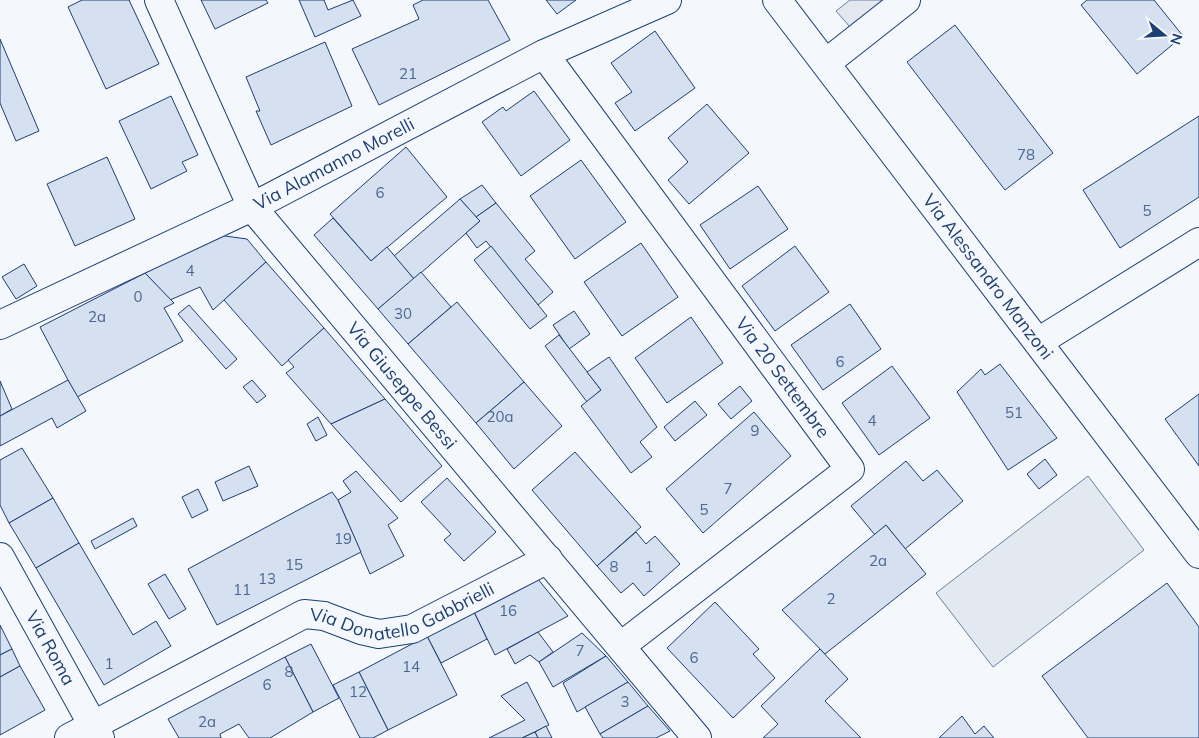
<svg xmlns="http://www.w3.org/2000/svg" width="1199" height="738" font-family="Mulish,sans-serif">
<rect width="100%" height="100%" fill="#f4f7fb"/>
<polygon fill="#e3e9f0" stroke="#687fa3" points="1088,476 1144,550 993,667 936,593"/>
<polygon fill="#e3e8f0" stroke="#687fa3" points="850,0 883,0 850,27 836,11"/>
<g fill="#d5e0f0" stroke="#1d3f73">
<polygon points="82,0 129,0 159,64 106,89 68,7"/>
<polygon points="201,0 266,0 268,3 215,29"/>
<polygon points="299,0 324,0 328,10 353,0 361,16 315,37"/>
<polygon points="423,0 488,0 510,40 379,105 352,49 419,19 413,5"/>
<polygon points="546,0 576,0 557,14"/>
<polygon points="1087,0 1154,0 1183,36 1137,74 1081,5"/>
<polygon points="955,25 1053,153 1005,190 907,62"/>
<polygon points="655,31 695,88 635,131 615,103 632,92 611,63"/>
<polygon points="0,39 39,131 16,141 0,103"/>
<polygon points="325,42 352,106 271,145 256,111 260,111 246,77"/>
<polygon points="534,91 570,140 521,176 482,122 503,107 506,111"/>
<polygon points="171,96 198,155 182,162 187,171 151,189 119,121"/>
<polygon points="707,104 749,153 689,204 668,180 688,162 668,138"/>
<polygon points="1199,116 1199,197 1120,248 1083,190"/>
<polygon points="406,147 447,197 371,261 330,214"/>
<polygon points="107,157 135,219 75,246 47,184"/>
<polygon points="581,160 626,222 575,259 530,196"/>
<polygon points="482,185 496,203 476,217 460,199"/>
<polygon points="758,186 788,229 730,269 700,225"/>
<polygon points="460,199 480,221 414,279 394,256"/>
<polygon points="496,203 535,251 525,259 553,292 538,305 486,241 477,248 466,233 480,221 476,217"/>
<polygon points="333,218 371,261 387,247 414,279 378,309 314,235"/>
<polygon points="218,235 247,239 266,262 213,310 200,287 170,300 145,273"/>
<polygon points="641,243 678,297 622,336 584,282"/>
<polygon points="491,246 547,316 530,329 474,260"/>
<polygon points="795,246 829,292 775,331 742,286"/>
<polygon points="266,262 324,328 282,366 224,300"/>
<polygon points="24,264 37,286 16,299 2,277"/>
<polygon points="421,272 451,307 408,344 378,309"/>
<polygon points="145,273 174,303 164,308 183,341 77,397 40,327"/>
<polygon points="457,302 524,382 476,423 408,344"/>
<polygon points="850,304 881,349 823,390 791,345"/>
<polygon points="189,305 237,359 226,369 178,314"/>
<polygon points="574,311 590,334 569,349 553,325"/>
<polygon points="691,317 723,363 667,403 635,358"/>
<polygon points="324,328 385,399 331,424 286,373 294,367 288,360"/>
<polygon points="559,335 601,390 587,402 545,346"/>
<polygon points="609,357 657,427 640,442 652,457 631,473 581,406 601,390 587,372"/>
<polygon points="1000,364 1057,438 1008,470 957,392 981,369 985,375"/>
<polygon points="892,366 930,418 879,455 842,403"/>
<polygon points="68,380 86,411 57,428 52,418 0,446 0,416"/>
<polygon points="252,380 266,396 257,403 243,387"/>
<polygon points="0,381 12,409 0,416"/>
<polygon points="524,382 562,426 514,469 476,423"/>
<polygon points="740,386 752,401 731,419 718,404"/>
<polygon points="1199,394 1199,466 1165,419"/>
<polygon points="385,399 442,466 401,502 331,424"/>
<polygon points="695,401 707,415 675,441 664,427"/>
<polygon points="754,412 791,456 703,533 666,489"/>
<polygon points="318,417 327,435 316,441 307,424"/>
<polygon points="22,448 53,498 9,523 0,505 0,460"/>
<polygon points="575,452 641,527 597,566 532,490"/>
<polygon points="1045,459 1057,475 1039,489 1027,474"/>
<polygon points="906,461 923,481 937,470 963,501 905,549 886,525 875,535 851,506"/>
<polygon points="249,466 258,486 223,501 215,482"/>
<polygon points="356,471 398,518 388,525 404,556 370,574 338,500 351,492 343,481"/>
<polygon points="447,478 496,532 464,561 444,540 451,534 421,502"/>
<polygon points="198,489 208,510 192,518 182,497"/>
<polygon points="332,492 338,500 361,552 217,625 188,569"/>
<polygon points="53,498 79,543 36,568 9,523"/>
<polygon points="133,518 137,526 95,549 91,541"/>
<polygon points="886,525 926,574 825,654 782,610"/>
<polygon points="636,532 646,544 655,536 680,564 644,596 633,583 621,593 597,566"/>
<polygon points="79,543 133,635 156,621 171,646 104,685 36,568"/>
<polygon points="165,574 186,609 169,619 148,584"/>
<polygon points="537,578 568,616 495,655 474,612"/>
<polygon points="1167,583 1199,627 1199,738 1088,738 1042,676"/>
<polygon points="715,602 759,649 753,654 775,678 733,718 667,648"/>
<polygon points="474,612 487,639 441,663 427,636"/>
<polygon points="0,625 12,649 0,655"/>
<polygon points="538,632 553,652 539,662 530,655 515,664 507,649"/>
<polygon points="582,633 606,656 553,687 539,662"/>
<polygon points="427,636 457,695 388,730 359,672"/>
<polygon points="311,644 339,698 313,712 285,657"/>
<polygon points="12,649 20,666 0,677 0,655"/>
<polygon points="820,649 848,679 825,701 861,738 763,738 778,724 761,706"/>
<polygon points="606,656 628,682 577,712 563,683"/>
<polygon points="285,657 313,712 270,738 249,738 239,724 220,734 221,738 179,738 168,719"/>
<polygon points="20,666 45,710 0,735 0,677"/>
<polygon points="359,672 388,730 373,738 360,738 333,685"/>
<polygon points="527,682 549,725 522,738 489,738 525,720 501,696"/>
<polygon points="628,682 648,706 600,734 585,707"/>
<polygon points="648,706 670,731 656,738 603,738 600,734"/>
<polygon points="962,716 975,734 984,726 994,738 939,738"/>
<polygon points="546,726 552,738 538,738 535,732"/>
<polygon points="535,732 538,738 522,738"/>
</g>
<g fill="none" stroke-linecap="round" stroke-linejoin="round">
<g stroke="#1d3f73" stroke-width="30">
<g id="minor">
<path id="s1" d="M 159,0 L 252,207 L 697,738"/>
<path id="s2" d="M 777,0 L 1199,554"/>
<path id="s3" d="M 544,54 L 850,469 L 621,646"/>
<polyline points="826,63 906,0"/>
<path id="s4" d="M 0,325 L 252,207 L 544,54 L 667,0"/>
<polyline points="1038,342 1199,242"/>
<path id="s5" d="M 69,738 L 304,614 L 324,616 L 361,630 L 379,634 L 412,629 L 548,559"/>
</g>
</g>
<g stroke="#1d3f73" stroke-width="30">
<g id="major">
<path id="s6" d="M 0,557 L 100,738"/>
</g>
</g>
<use href="#minor" stroke="#f4f7fb" stroke-width="28"/>
<use href="#major" stroke="#f4f7fb" stroke-width="28"/>
</g>
<g text-anchor="middle" stroke-width="4" stroke-linejoin="round" paint-order="stroke">
<g font-size="15" fill="#4b6792">
<text x="408" y="79">21</text>
<text x="1026" y="160">78</text>
<text x="380" y="198">6</text>
<text x="1147" y="216">5</text>
<text x="190" y="276">4</text>
<text x="138" y="302">0</text>
<text x="403" y="319">30</text>
<text x="97" y="322">2a</text>
<text x="840" y="367">6</text>
<text x="1014" y="418">51</text>
<text x="500" y="422">20a</text>
<text x="872" y="426">4</text>
<text x="755" y="436">9</text>
<text x="728" y="494">7</text>
<text x="704" y="515">5</text>
<text x="343" y="544">19</text>
<text x="878" y="566">2a</text>
<text x="294" y="570">15</text>
<text x="614" y="572">8</text>
<text x="649" y="572">1</text>
<text x="267" y="584">13</text>
<text x="242" y="595">11</text>
<text x="831" y="604">2</text>
<text x="508" y="616">16</text>
<text x="580" y="656">7</text>
<text x="694" y="663">6</text>
<text x="109" y="669">1</text>
<text x="411" y="672">14</text>
<text x="289" y="677">8</text>
<text x="267" y="690">6</text>
<text x="358" y="697">12</text>
<text x="625" y="707">3</text>
<text x="207" y="727">2a</text>
</g>
<g font-size="18" fill="#1d3f73" stroke="#f4f7fb">
<text dy="6" stroke="none"><textPath href="#s4" startOffset="371">Via Alamanno Morelli</textPath></text>
<text dy="6" stroke="none"><textPath href="#s2" startOffset="348">Via Alessandro Manzoni</textPath></text>
<text dy="6" stroke="none"><textPath href="#s3" startOffset="402">Via 20 Settembre</textPath></text>
<text dy="6" stroke="none"><textPath href="#s1" startOffset="460">Via Giuseppe Bessi</textPath></text>
<text dy="6" stroke="none"><textPath href="#s5" startOffset="370">Via Donatello Gabbrielli</textPath></text>
<text dy="6" stroke="none"><textPath href="#s6" startOffset="104">Via Roma</textPath></text>
</g>
</g>
<g transform="translate(1164 35) rotate(108)" stroke="#f4f7fb" stroke-width="4" paint-order="stroke">
<path d="M0-4L9 19L0 12L-9 19Z" fill="#1d3f73"/>
<text y="-8" font-size="14" font-weight="bold" text-anchor="middle" fill="#1d3f73">N</text>
</g>
</svg>
